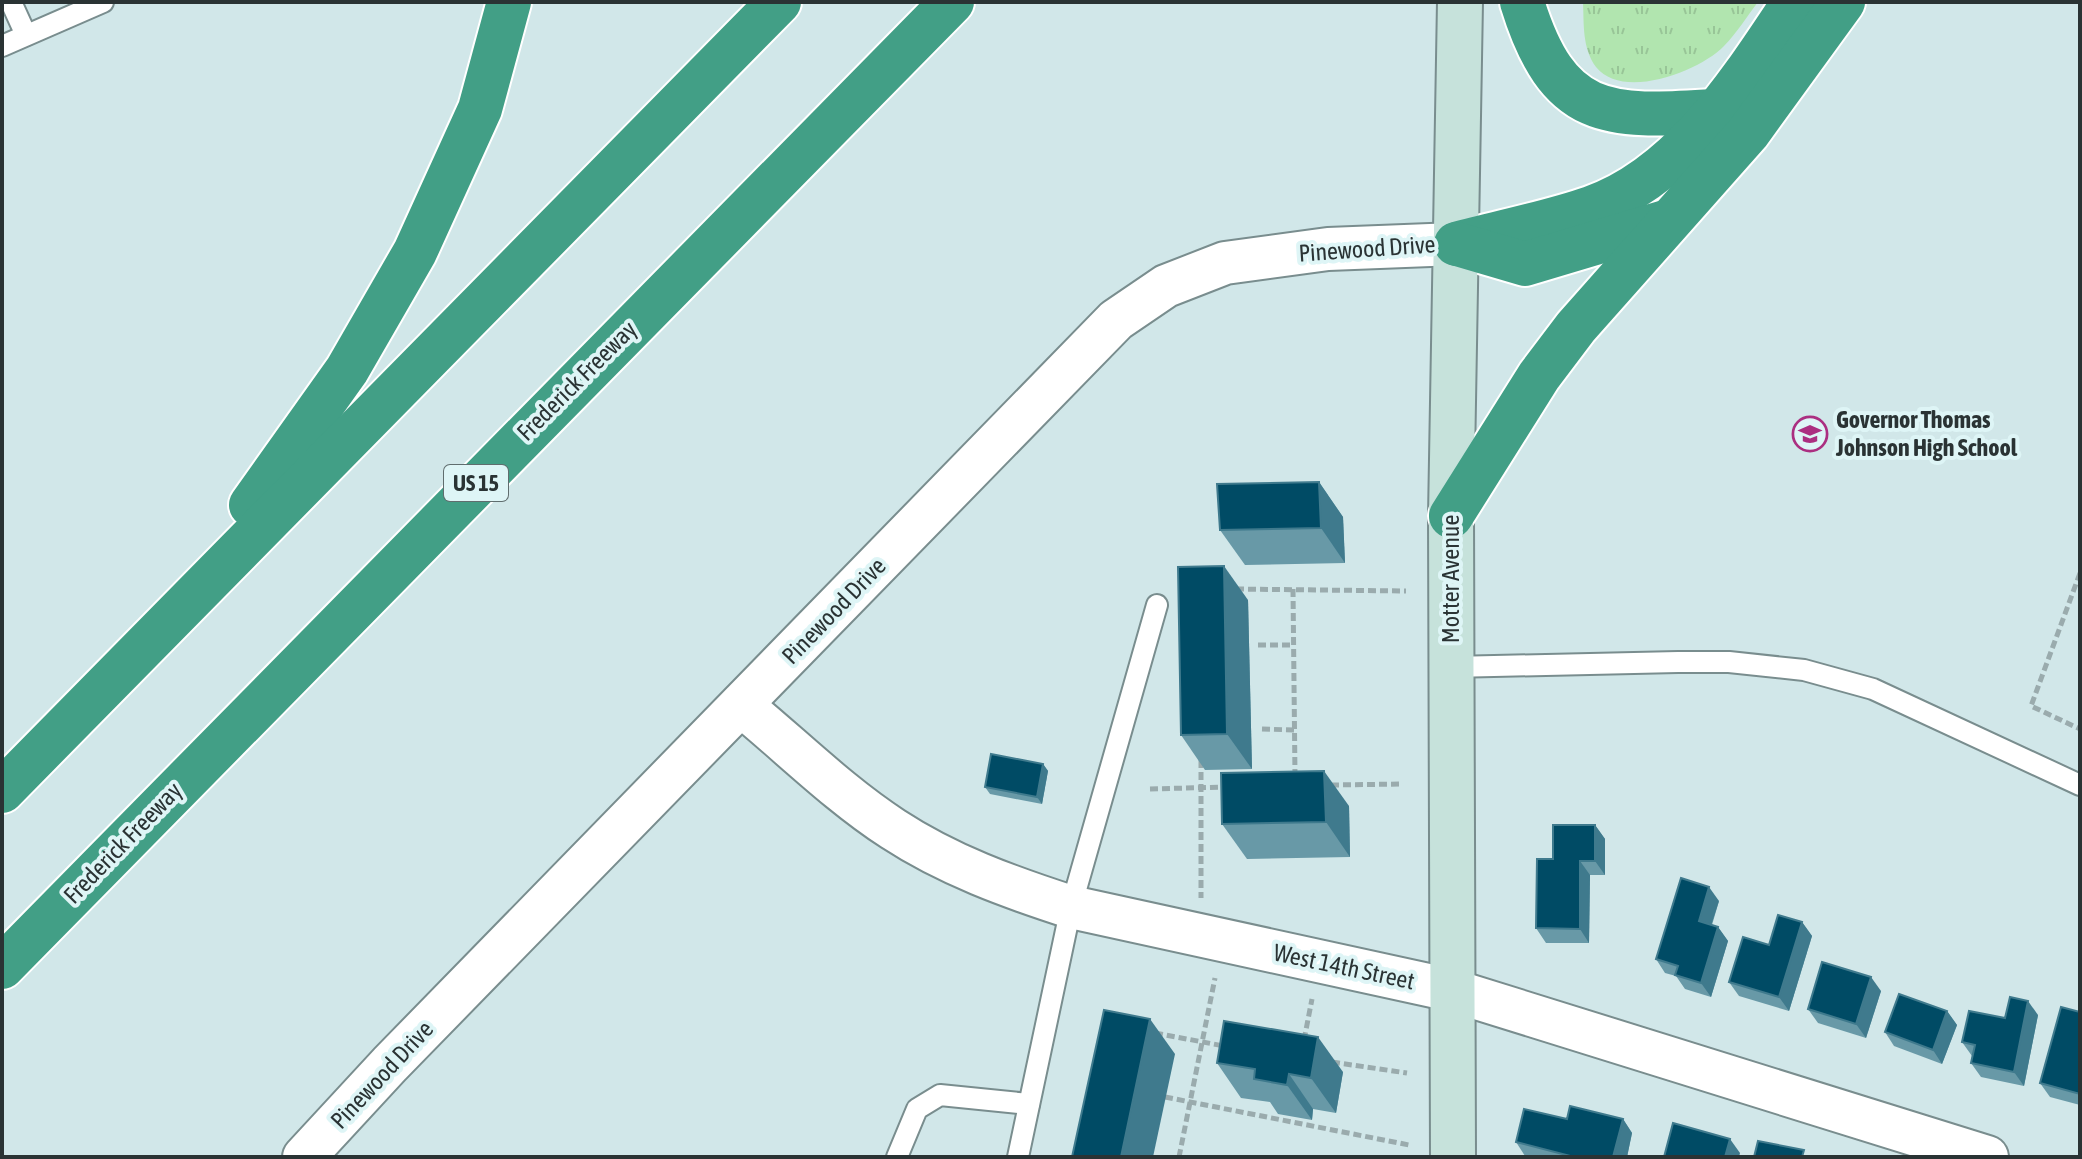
<svg xmlns="http://www.w3.org/2000/svg" width="2082" height="1159" font-family="'Asap Condensed',sans-serif">
<defs>
<pattern id="grass-tufts" width="24" height="20" patternUnits="userSpaceOnUse" patternTransform="scale(2)"><rect width="24" height="20" fill="#b1e5af"/><path d="M3 7l-1-3M5 7V3M7 7l1-3M15 17l-1-3M17 17v-4M19 17l1-3" fill="none" stroke="#98c597"/></pattern>
</defs>
<rect width="100%" height="100%" fill="#d1e7e9"/>
<path fill="url(#grass-tufts)" d="M 1583,2 L 1758,2 C 1747,16 1737,33 1724,46 C 1700,71 1623,101 1596,67 C 1582,48 1584,24 1583,2 Z"/>
<g fill="none" stroke-linecap="round" stroke-linejoin="round">
<g stroke="#798d8e" stroke-width="24">
<g id="lane">
<polyline points="11,2 26,35"/>
<polyline points="2,46 103,2"/>
<polyline points="1451,667 1678,662 1729,662 1804,670 1873,689 2080,785"/>
<polyline points="897,1157 917,1109 940,1095 1029,1104"/>
<polyline points="1018,1157 1071,907 1157,605"/>
</g>
</g>
<g stroke="#798d8e" stroke-width="46">
<g id="street">
<path d="M 741,705 C 791,746 839,794 893,829 C 948,865 1009,887 1071,907 L 1451,990 L 1987,1157"/>
<polyline points="304,1157 390,1064 1116,320 1166,286 1225,263 1328,249 1456,244"/>
</g>
</g>
<g stroke="#798d8e" stroke-width="48">
<polyline id="secondary" points="1453,1157 1451,516 1460,2"/>
</g>
<g stroke="#fff" stroke-width="48">
<g id="highway">
<path d="M 1522,2 C 1558,119 1606,118 1715,111"/>
<path d="M 1456,244 C 1500,232 1548,223 1591,208 C 1683,176 1743,78 1794,2"/>
<polyline points="1457,244 1525,264 1665,222"/>
<polyline points="251,505 347,370 415,252 480,109 509,2"/>
<polyline points="1451,516 1539,376 1576,327 1748,133 1843,2"/>
<polyline points="2,791 779,2"/>
<polyline points="2,967 952,2"/>
</g>
</g>
<g stroke="#9aabad" stroke-width="5" stroke-dasharray="8 4" stroke-linecap="butt">
<polyline points="2080,573 2031,706 2080,729"/>
<polyline points="1236,589 1406,591"/>
<polyline points="1293,589 1295,776"/>
<polyline points="1258,645 1294,645"/>
<polyline points="1262,729 1294,730"/>
<polyline points="1201,760 1201,898"/>
<polyline points="1331,785 1403,784"/>
<polyline points="1150,789 1225,787"/>
<polyline points="1155,1033 1224,1046"/>
<polyline points="1304,1040 1312,999"/>
<polyline points="1332,1062 1407,1073"/>
<polyline points="1165,1097 1409,1145"/>
<polyline points="1179,1157 1215,978"/>
</g>
<use href="#lane" stroke="#fff" stroke-width="20"/>
<use href="#street" stroke="#fff" stroke-width="42"/>
<use href="#secondary" stroke="#c6e2db" stroke-width="44"/>
<use href="#highway" stroke="#429f86" stroke-width="44"/>
</g>
<g fill="#6899a7">
<polygon points="1319,482 1343,517 1345,563 1245,565 1220,530"/>
<polygon points="1248,600 1252,769 1205,770 1181,735"/>
<polygon points="1043,764 1048,771 1042,804 990,794 985,787"/>
<polygon points="1349,806 1350,857 1247,859 1222,824"/>
<polygon points="1595,825 1605,839 1605,875 1590,875 1589,943 1546,943 1536,928 1553,859"/>
<polygon points="1719,901 1712,925 1718,927 1728,941 1711,997 1685,989 1676,976 1665,973 1656,959"/>
<polygon points="1802,922 1812,936 1789,1011 1739,996 1729,982"/>
<polygon points="1881,991 1866,1038 1818,1023 1808,1009"/>
<polygon points="1947,1011 1957,1025 1942,1064 1894,1046 1885,1032"/>
<polygon points="2080,1012 2080,1105 2050,1097 2040,1083"/>
<polygon points="2038,1015 2024,1086 1981,1077 1971,1063 1972,1056 1962,1042 2005,1018"/>
<polygon points="1217,1063 1343,1072 1336,1113 1313,1109 1312,1120 1278,1114 1270,1102 1241,1098"/>
<polygon points="1567,1119 1623,1119 1632,1133 1627,1157 1528,1157 1525,1156 1516,1142"/>
</g>
<g fill="#3f7a8d">
<polygon points="1319,482 1343,517 1345,563 1321,528"/>
<polygon points="1224,566 1248,600 1252,769 1227,734"/>
<polygon points="1043,764 1048,771 1042,804 1037,797"/>
<polygon points="1324,771 1349,806 1350,857 1326,822"/>
<polygon points="1595,825 1605,839 1605,875 1595,861"/>
<polygon points="1580,861 1590,875 1589,943 1580,929"/>
<polygon points="1709,887 1719,901 1708,935 1699,921"/>
<polygon points="1802,922 1812,936 1789,1011 1779,997"/>
<polygon points="1718,927 1728,941 1711,997 1701,983"/>
<polygon points="1871,977 1881,991 1866,1038 1856,1024"/>
<polygon points="2028,1001 2038,1015 2024,1086 2014,1072"/>
<polygon points="1947,1011 1957,1025 1942,1064 1933,1050"/>
<polygon points="1150,1019 1175,1054 1153,1157 1121,1157"/>
<polygon points="1318,1037 1343,1072 1336,1113 1311,1078"/>
<polygon points="1289,1074 1313,1109 1312,1120 1287,1085"/>
<polygon points="1623,1119 1632,1133 1627,1157 1613,1157"/>
<polygon points="1730,1139 1740,1153 1739,1157 1725,1157"/>
</g>
<g fill="#004b65" stroke="#3f7a8d" stroke-width="2">
<polygon points="1319,482 1321,528 1220,530 1217,484"/>
<polygon points="1224,566 1227,734 1181,735 1178,567"/>
<polygon points="991,754 1043,764 1037,797 985,787"/>
<polygon points="1324,771 1326,822 1222,824 1221,773"/>
<polygon points="1553,825 1595,825 1595,861 1580,861 1580,929 1536,928 1537,859 1553,859"/>
<polygon points="1681,878 1709,887 1699,921 1718,927 1701,983 1675,975 1678,966 1656,959"/>
<polygon points="1778,915 1802,922 1779,997 1729,982 1743,937 1769,945"/>
<polygon points="1822,962 1871,977 1856,1024 1808,1009"/>
<polygon points="1899,994 1947,1011 1933,1050 1885,1032"/>
<polygon points="2010,997 2028,1001 2014,1072 1971,1063 1975,1045 1962,1042 1969,1011 2005,1018"/>
<polygon points="2061,1007 2080,1012 2080,1094 2040,1083"/>
<polygon points="1104,1010 1150,1019 1121,1157 1072,1157"/>
<polygon points="1224,1021 1318,1037 1311,1078 1289,1074 1287,1085 1254,1079 1255,1069 1217,1063"/>
<polygon points="1570,1106 1623,1119 1613,1157 1574,1157 1516,1142 1524,1109 1567,1119"/>
<polygon points="1673,1123 1730,1139 1725,1157 1664,1157"/>
<polygon points="1758,1141 1804,1150 1802,1157 1754,1157"/>
</g>
<defs>
<g id="school-ring" transform="scale(1.8)"><circle r="9.5" fill="#def5f6" stroke="#ab2f81" stroke-width="1.5"/><path d="M0-5L7-2L0 1L-7-2ZM-4 1L0 2.5L4 1V4Q0 6-4 4Z" fill="#ab2f81"/></g>
</defs>
<g fill-rule="evenodd">
<use href="#school-ring" x="1810" y="434"/>
</g>
<g text-anchor="middle" stroke-width="8" stroke-linejoin="round" paint-order="stroke">
<rect fill="#def5f6" stroke="#606d6e" stroke-width="2" x="444" y="465" width="64" height="36" rx="6"/>
<g font-size="22" font-weight="bold" fill="#2a3334">
<text x="476" y="491">US 15</text>
</g>
<g font-size="24" fill="#2a3334" stroke="#def5f6">
<text transform="translate(1367 249) rotate(-4)" y="8">Pinewood Drive</text>
<text transform="translate(577 381) rotate(-45)" y="8">Frederick Freeway</text>
<text transform="translate(1451 579) rotate(-90)" y="8">Motter Avenue</text>
<text transform="translate(834 611) rotate(-46)" y="8">Pinewood Drive</text>
<text transform="translate(123 843) rotate(-46)" y="8">Frederick Freeway</text>
<text transform="translate(1344 967) rotate(12)" y="8">West 14th Street</text>
<text transform="translate(382 1075) rotate(-47)" y="8">Pinewood Drive</text>
</g>
<g font-size="24" font-weight="bold" fill="#2a3334" stroke="#def5f6" text-anchor="start">
<text x="1836" y="428">Governor Thomas<tspan x="1836" dy="28">Johnson High School</tspan></text>
</g>
</g>
<rect width="2082" height="1159" fill="none" stroke="#2a3334" stroke-width="8"/>
</svg>
